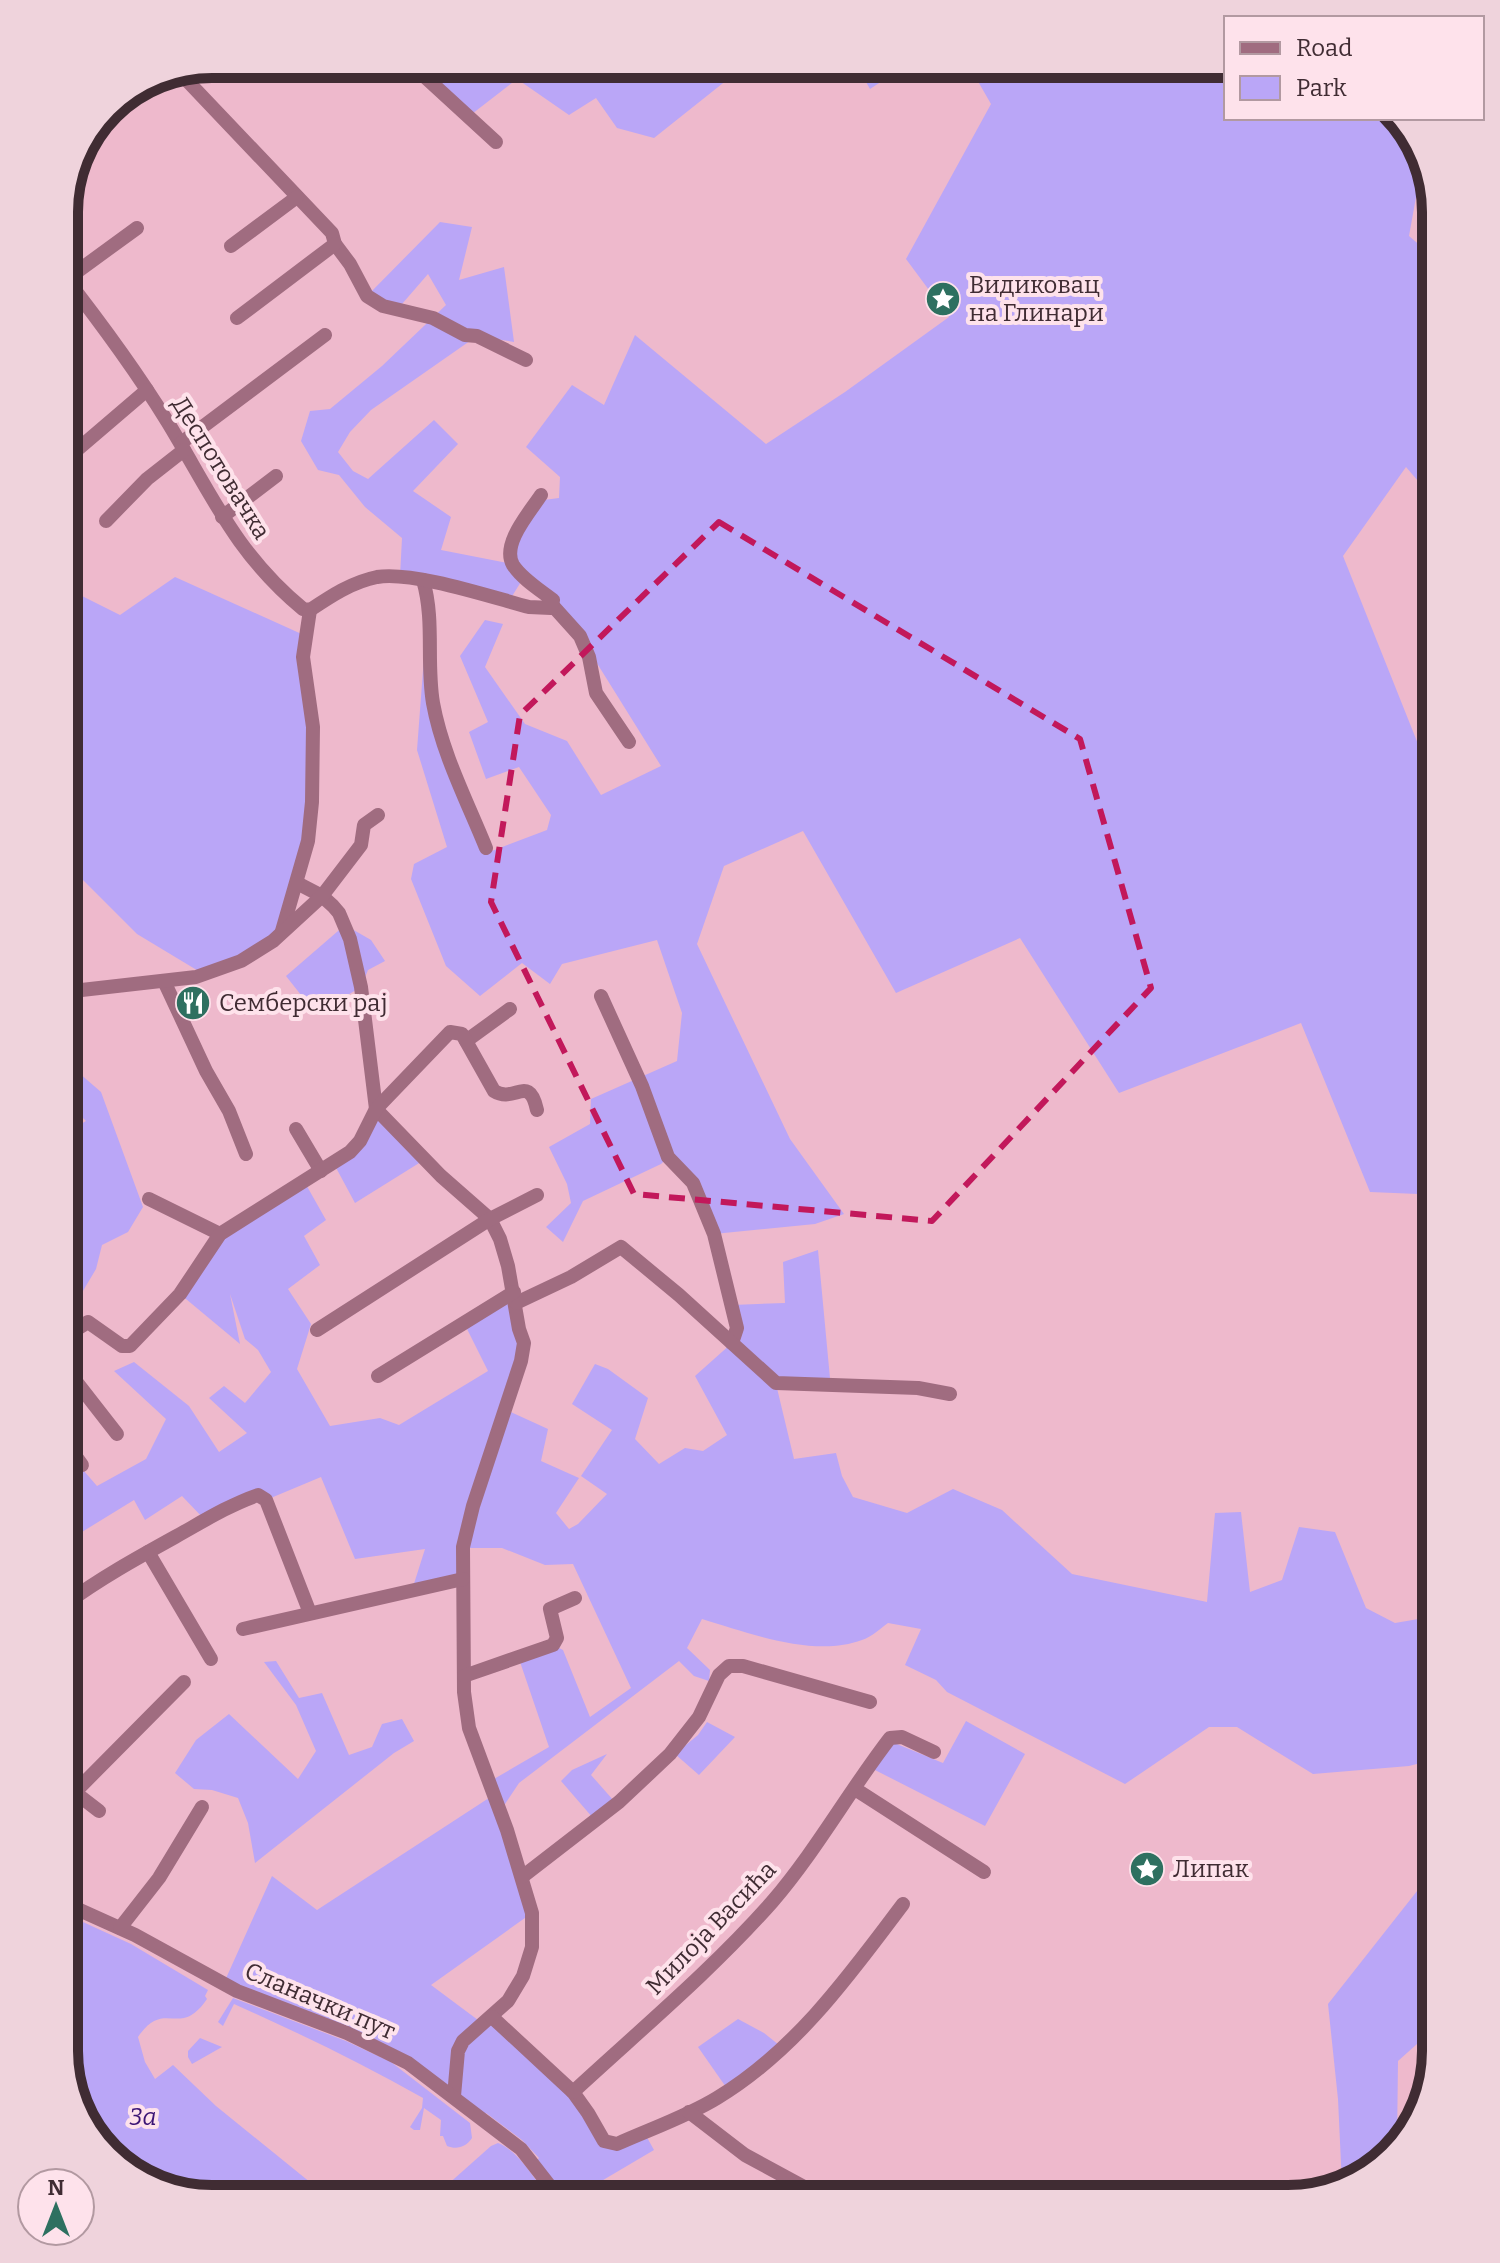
<svg xmlns="http://www.w3.org/2000/svg" width="1500" height="2263" font-family="Bitter,serif">
<rect width="100%" height="100%" fill="#eeb9cc"/>
<g fill="#baa6f7">
<polygon points="434,64 747,64 654,138 617,128 596,98 569,115 517,79 468,117 424,76"/>
<polygon points="856,64 908,64 870,89"/>
<polygon points="968,64 1226,64 1226,118 1396,118 1416,139 1424,166 1420,175 1409,236 1436,259 1436,477 1424,488 1406,467 1343,556 1436,789 1436,1372 1423,1368 1418,1194 1370,1192 1301,1023 1119,1093 1020,938 896,993 803,831 724,866 697,944 790,1139 844,1214 815,1224 714,1234 693,1183 668,1157 661,1164 583,1201 563,1242 546,1227 571,1203 567,1184 549,1147 590,1124 591,1099 677,1061 682,1013 657,940 562,964 550,984 522,963 480,996 446,966 411,879 414,864 447,847 417,750 424,657 484,854 547,830 551,815 519,767 486,779 469,732 488,722 460,656 485,620 503,624 485,667 525,724 567,741 601,795 661,766 580,636 524,577 509,601 400,576 402,538 365,507 339,475 318,470 301,441 310,411 330,409 382,366 446,305 428,274 402,304 367,296 440,222 472,227 459,280 504,267 514,342 477,336 371,410 350,432 338,452 353,471 368,479 434,420 458,444 413,491 451,517 441,550 512,564 510,553 544,500 559,498 560,477 526,447 572,385 604,405 635,335 766,444 845,392 949,317 906,259 991,104"/>
<polygon points="175,577 306,636 312,802 282,932 205,975 137,934 79,876 64,893 64,587 120,615"/>
<polygon points="345,925 371,940 385,961 368,970 361,987 316,1014 286,976"/>
<polygon points="64,1060 101,1092 143,1207 128,1232 102,1245 96,1269 77,1301 64,1282 64,1217 81,1195 64,1166 64,1134 86,1121 64,1099"/>
<polygon points="376,1109 424,1160 355,1203 334,1164"/>
<path d="M 304,1181 L 326,1220 L 304,1236 L 320,1265 L 288,1289 L 311,1324 L 297,1369 L 330,1426 L 380,1418 L 399,1425 L 488,1371 L 464,1323 L 514,1292 L 524,1343 L 504,1409 L 548,1429 L 541,1461 L 579,1478 L 556,1513 L 569,1529 L 578,1524 L 607,1494 L 581,1476 L 612,1430 L 572,1404 L 595,1364 L 608,1369 L 648,1398 L 635,1439 L 659,1464 L 685,1448 L 703,1451 L 727,1435 L 695,1376 L 732,1343 L 732,1305 L 785,1303 L 783,1262 L 818,1250 L 831,1389 L 776,1384 L 794,1459 L 836,1453 L 842,1476 L 853,1497 L 907,1513 L 953,1489 L 1002,1510 L 1072,1574 L 1207,1602 L 1215,1513 L 1241,1512 L 1250,1592 L 1282,1580 L 1299,1527 L 1335,1532 L 1366,1608 L 1395,1623 L 1436,1616 L 1436,1759 L 1409,1766 L 1313,1774 L 1237,1727 L 1209,1727 L 1125,1784 L 947,1692 L 936,1680 L 905,1665 L 921,1629 L 888,1623 C 880,1629 871,1637 862,1640 C 814,1658 749,1633 702,1619 L 687,1648 L 710,1670 L 709,1681 L 694,1676 L 679,1661 L 519,1783 L 499,1813 L 532,1913 L 431,1985 L 482,2023 L 492,2017 L 543,2063 L 608,2149 L 644,2132 L 654,2150 L 571,2199 L 560,2199 L 534,2163 L 539,2158 L 522,2140 L 486,2113 L 482,2118 L 425,2074 L 223,1985 L 272,1876 L 317,1910 L 492,1796 L 487,1783 L 549,1747 L 518,1656 L 553,1645 L 563,1650 L 590,1717 L 631,1688 L 573,1564 L 545,1565 L 502,1548 L 464,1548 L 463,1579 L 412,1590 L 425,1549 L 355,1559 L 321,1477 L 266,1500 L 264,1498 L 205,1520 L 182,1496 L 145,1520 L 134,1500 L 64,1543 L 64,1512 L 72,1505 L 64,1498 L 64,1448 L 97,1486 L 146,1459 L 166,1419 L 114,1371 L 134,1362 L 189,1406 L 219,1452 L 247,1433 L 209,1398 L 224,1386 L 245,1403 L 271,1372 L 258,1350 L 245,1339 L 230,1294 L 240,1344 L 180,1294 L 212,1245 Z"/>
<polygon points="276,1661 299,1698 322,1693 349,1755 372,1747 382,1724 402,1719 414,1741 394,1753 255,1863 248,1823 238,1798 212,1790 194,1789 175,1773 196,1740 229,1714 298,1779 316,1751 296,1705 264,1662"/>
<polygon points="966,1721 1025,1754 985,1826 873,1769 892,1742 943,1763"/>
<polygon points="707,1722 735,1737 699,1775 675,1754 698,1735"/>
<polygon points="607,1754 591,1775 614,1801 593,1818 561,1781 572,1770"/>
<polygon points="1436,1867 1436,2027 1398,2061 1397,2144 1361,2179 1342,2185 1338,2099 1328,2004"/>
<path d="M 72,1917 L 131,1944 L 208,1990 L 205,1996 L 207,1999 C 179,2040 165,1997 138,2037 L 145,2062 L 155,2079 L 173,2065 L 216,2106 L 316,2187 L 309,2199 L 203,2199 L 130,2174 L 84,2124 L 64,2051 L 64,1929 L 70,1925 Z"/>
<path d="M 233,1998 L 346,2041 L 391,2062 L 470,2123 L 472,2138 C 466,2147 457,2150 447,2146 L 443,2136 L 440,2136 L 441,2120 L 424,2108 L 420,2130 L 414,2130 L 410,2127 L 422,2108 L 423,2098 C 361,2063 299,2033 234,2004 L 223,2026 L 218,2022 Z"/>
<polygon points="738,2019 764,2033 784,2049 728,2090 698,2047"/>
<polygon points="200,2038 222,2047 192,2064 188,2057 188,2051"/>
<path d="M 498,2143 C 519,2151 536,2181 549,2199 L 436,2199 L 446,2186 L 491,2146 Z"/>
<polygon points="871,2183 917,2198 917,2199 862,2199"/>
</g>
<g fill="none" stroke-linecap="round" stroke-linejoin="round">
<g stroke="#a06c80" stroke-width="14">
<polyline points="411,64 496,142"/>
<polyline points="178,71 332,233 335,244 350,264 367,296 383,306 433,318 465,335 477,336 526,360"/>
<polyline points="231,246 297,197"/>
<path d="M 64,276 C 100,322 136,371 167,421 C 211,493 235,553 303,609 L 310,610"/>
<polyline points="67,279 137,228"/>
<polyline points="237,318 335,244"/>
<polyline points="181,443 325,335"/>
<polyline points="64,461 147,390"/>
<polyline points="222,517 276,476"/>
<polyline points="106,521 147,479 184,450"/>
<path d="M 423,580 C 435,621 426,662 433,703 C 442,753 467,801 486,848"/>
<polyline points="553,606 580,636 589,657 596,693 629,742"/>
<path d="M 310,610 C 331,596 352,582 377,577 C 413,571 491,597 529,607 L 551,608 L 553,600 C 540,590 522,579 513,565 C 501,544 530,512 541,495"/>
<polyline points="297,883 322,896 333,906 339,913 350,939 361,987 376,1109 441,1176 490,1219 500,1239 508,1266 519,1329 524,1343 521,1361 473,1506 463,1547 464,1692 469,1728 507,1830 532,1913 532,1947 523,1976 508,2001 463,2041 458,2051 454,2096"/>
<polyline points="282,931 308,841 312,802 313,727 303,657 310,610"/>
<polyline points="164,981 206,1071 229,1111 246,1154"/>
<polyline points="64,992 196,977 241,961 273,941 322,896 361,845 364,825 378,815"/>
<polyline points="601,996 642,1086 668,1157 693,1183 714,1234 737,1328 732,1343"/>
<polyline points="466,1041 510,1009"/>
<polyline points="296,1129 321,1171"/>
<polyline points="149,1199 220,1234"/>
<polyline points="516,1303 571,1277 621,1247 679,1295 776,1383 918,1388 950,1394"/>
<polyline points="317,1330 490,1219 537,1195"/>
<path d="M 64,1337 L 88,1322 L 122,1346 L 130,1346 L 180,1294 L 220,1234 L 350,1152 L 360,1141 L 376,1109 L 450,1032 L 462,1034 L 494,1091 C 515,1104 529,1073 537,1110"/>
<polyline points="64,1366 117,1434"/>
<polyline points="378,1376 514,1292"/>
<polyline points="64,1440 82,1465"/>
<polyline points="148,1552 211,1659"/>
<path d="M 64,1605 C 99,1579 137,1558 175,1537 C 202,1522 229,1505 258,1495 L 266,1500 L 310,1613"/>
<polyline points="243,1629 463,1579"/>
<polyline points="464,1676 553,1645 557,1638 550,1609 575,1598"/>
<polyline points="64,1784 99,1811"/>
<polyline points="855,1789 984,1872"/>
<polyline points="75,1792 184,1682"/>
<polyline points="522,1877 619,1802 670,1754 699,1717 719,1675 729,1666 743,1666 870,1702"/>
<polyline points="64,1903 135,1935 237,1991 347,2033 408,2063 521,2149 560,2199"/>
<polyline points="120,1928 159,1878 202,1807"/>
<path d="M 492,2017 L 573,2092 L 588,2113 L 604,2141 L 617,2144 C 650,2129 686,2117 717,2098 C 795,2051 849,1976 903,1904"/>
<path d="M 573,2092 C 640,2030 711,1971 772,1902 C 816,1851 849,1791 890,1738 L 902,1737 L 934,1752"/>
<polyline points="689,2112 745,2155 815,2193"/>
</g>
</g>
<path fill="none" stroke="#c2185b" stroke-width="6" stroke-dasharray="16 10" stroke-linejoin="round" d="M 719,522 L 1080,739 L 1151,988 L 932,1221 L 634,1194 L 491,902 L 520,715 Z"/>
<defs>
<g id="sight-disc" transform="scale(1.8)"><circle r="9.5" fill="#2e7060" stroke="#fee2eb"/><path d="M0-6L1.8-2.2L6-1.7L2.9 1.2L3.7 5.4L0 3.3L-3.7 5.4L-2.9 1.2L-6-1.7L-1.8-2.2Z" fill="#fff"/></g>
<g id="restaurant-disc" transform="scale(1.8)"><circle r="9.5" fill="#2e7060" stroke="#fee2eb"/><path d="M-5-6h1v4h1v-4h1v4h1v-4h1v5L-1.5 .5V6h-2V.5L-5-1ZM5-6V6H3V1.5H1.5Q1.5-4 5-6Z" fill="#fff"/></g>
</defs>
<g fill-rule="evenodd">
<use href="#sight-disc" x="943" y="299"/>
<use href="#restaurant-disc" x="193" y="1003"/>
<use href="#sight-disc" x="1147" y="1869"/>
</g>
<g text-anchor="middle" stroke-width="8" stroke-linejoin="round" paint-order="stroke">
<g font-size="24" fill="#402c33" stroke="#fee2eb" text-anchor="start">
<text x="969" y="293">Видиковац<tspan x="969" dy="28">на Глинари</tspan></text>
<text x="219" y="1011">Семберски рај</text>
<text x="1173" y="1877">Липак</text>
</g>
<g font-size="24" fill="#402c33" stroke="#fee2eb">
<text transform="translate(221 468) rotate(58)" y="8">Деспотовачка</text>
<text transform="translate(711 1928) rotate(-46)" y="8">Милоја Васића</text>
<text transform="translate(320 2001) rotate(23)" y="8">Сланачки пут</text>
</g>
<g font-size="24" font-style="italic" fill="#3c1475" stroke="#fee2eb">
<text x="143" y="2125">3a</text>
</g>
</g>
<path d="M0 0H1500V2263H0ZM212 78H1288A134 134 0 0 1 1422 212V2051A134 134 0 0 1 1288 2185H212A134 134 0 0 1 78 2051V212A134 134 0 0 1 212 78Z" fill="#efd3dc" fill-rule="evenodd"/>
<path fill="none" stroke="#402c33" stroke-width="10" d="M212 78H1288A134 134 0 0 1 1422 212V2051A134 134 0 0 1 1288 2185H212A134 134 0 0 1 78 2051V212A134 134 0 0 1 212 78Z"/>
<rect x="1224" y="16" width="260" height="104" fill="#fee2eb" stroke="#b299a1" stroke-width="2"/>
<rect x="1240" y="42" width="40" height="12" fill="#a06c80" stroke="#b299a1" stroke-width="2"/>
<text x="1296" y="56" font-size="24" fill="#402c33">Road</text>
<rect x="1240" y="76" width="40" height="24" fill="#baa6f7" stroke="#b299a1" stroke-width="2"/>
<text x="1296" y="96" font-size="24" fill="#402c33">Park</text>
<g transform="translate(56 2207)"><circle r="38" fill="#fee2eb" stroke="#b299a1" stroke-width="2"/>
<path d="M0-6L14 30L0 20L-14 30Z" fill="#2e7060"/>
<text y="-12" font-size="22" font-weight="bold" text-anchor="middle" fill="#402c33">N</text>
</g>
</svg>
